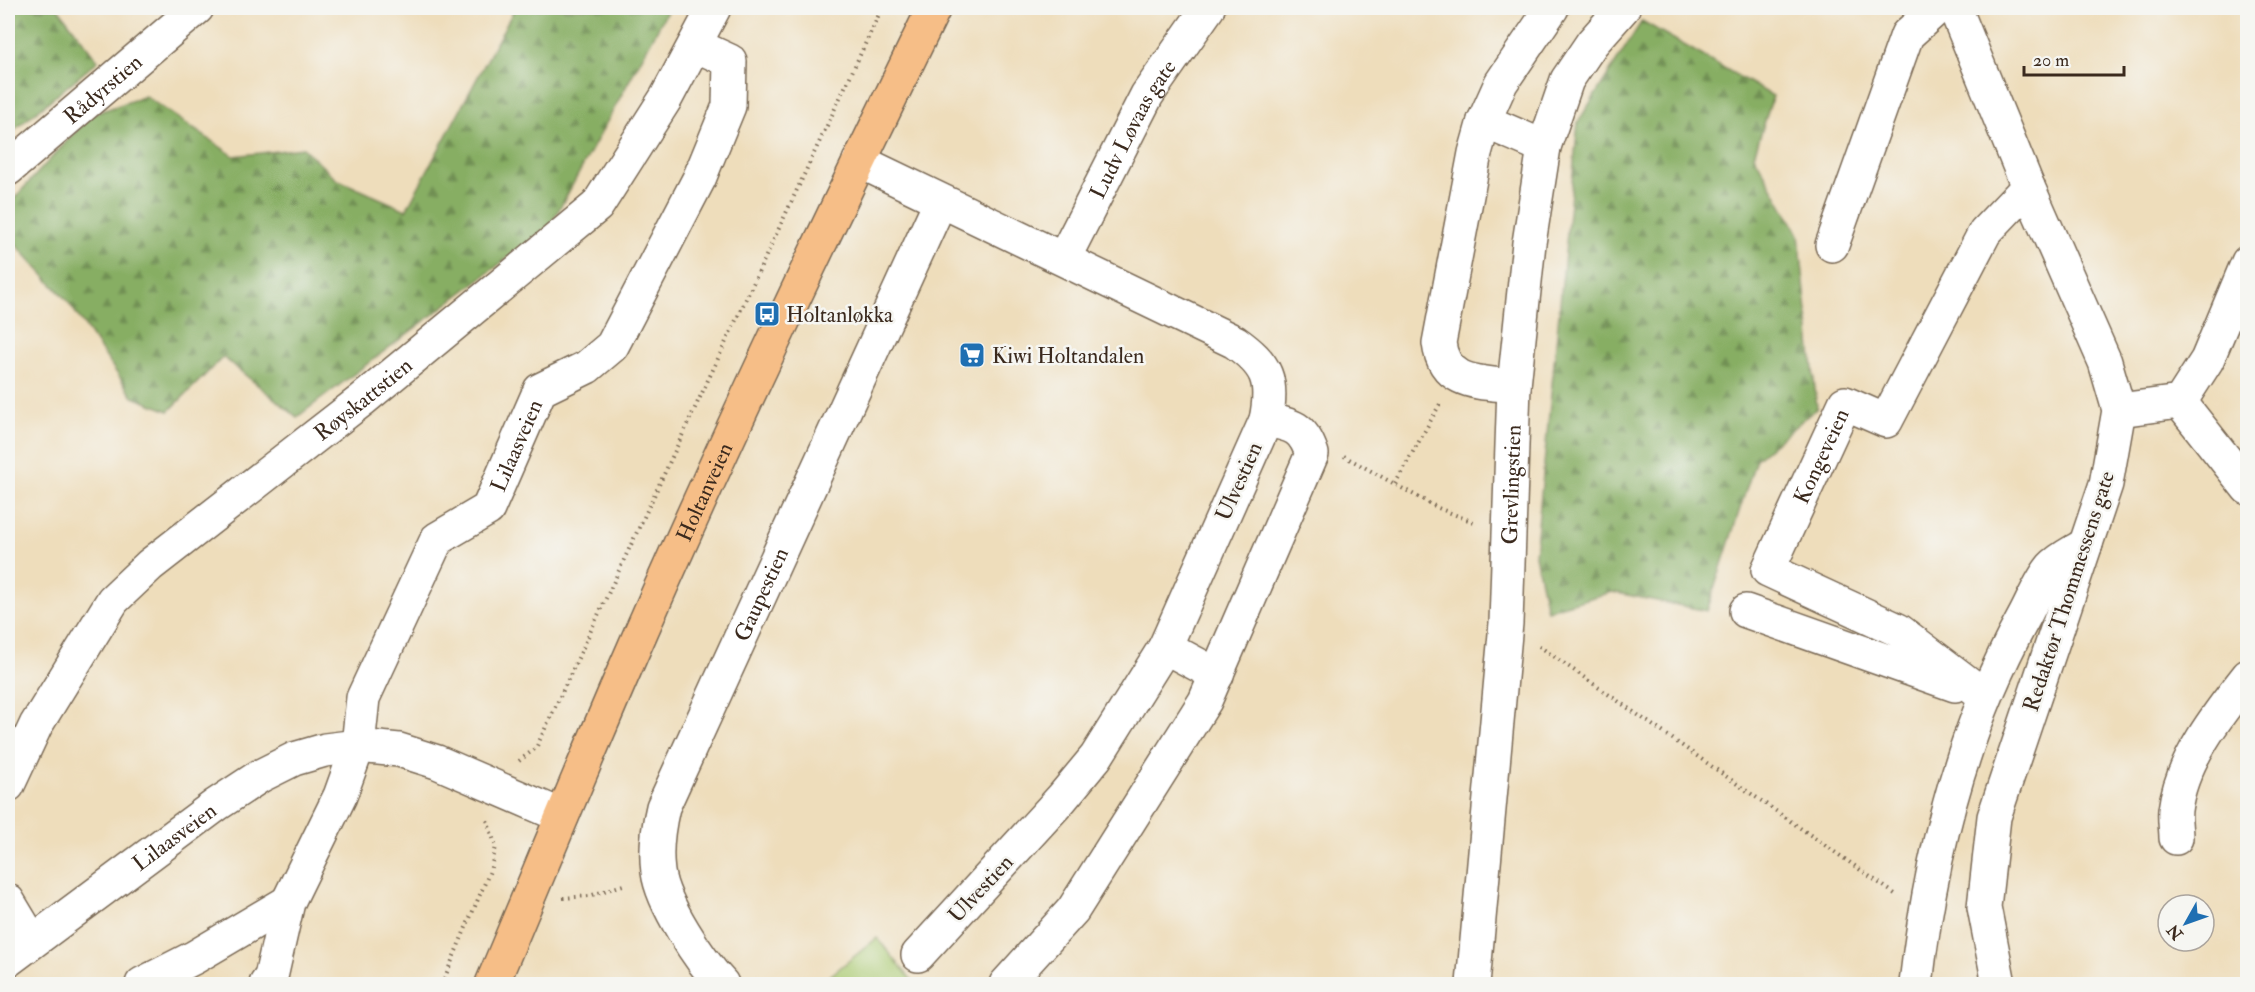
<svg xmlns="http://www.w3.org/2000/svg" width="2255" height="992" font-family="'IM FELL Double Pica',serif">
<defs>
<pattern id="forest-firs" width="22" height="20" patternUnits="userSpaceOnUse" patternTransform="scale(1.5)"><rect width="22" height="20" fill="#87ae64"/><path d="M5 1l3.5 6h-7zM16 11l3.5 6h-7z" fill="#708e52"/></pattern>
</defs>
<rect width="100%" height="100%" fill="#f6f6f2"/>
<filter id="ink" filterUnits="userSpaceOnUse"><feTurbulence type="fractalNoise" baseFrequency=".0167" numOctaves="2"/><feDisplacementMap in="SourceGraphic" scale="12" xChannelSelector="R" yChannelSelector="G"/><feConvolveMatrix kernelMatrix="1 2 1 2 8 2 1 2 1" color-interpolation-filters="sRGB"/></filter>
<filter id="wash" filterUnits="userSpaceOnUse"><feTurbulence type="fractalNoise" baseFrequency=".008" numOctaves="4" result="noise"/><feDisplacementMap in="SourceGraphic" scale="24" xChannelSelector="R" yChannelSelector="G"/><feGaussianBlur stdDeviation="1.35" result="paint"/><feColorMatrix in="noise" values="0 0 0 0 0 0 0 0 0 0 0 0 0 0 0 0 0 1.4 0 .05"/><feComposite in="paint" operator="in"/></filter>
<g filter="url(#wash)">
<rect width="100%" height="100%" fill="#edb"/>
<g fill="url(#forest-firs)" stroke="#616c41" stroke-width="1.5">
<polygon points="8,8 58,8 98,61 8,135"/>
<polygon points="515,8 669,8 550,226 297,417 223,357 169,411 133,397 69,303 8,236 8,205 91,115 145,96 234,156 303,148 336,179 406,210"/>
<polygon points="1642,21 1773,96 1754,155 1799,235 1817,408 1756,459 1707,611 1612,592 1547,610 1535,555 1578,122"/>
</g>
<polygon fill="#aaca72" stroke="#727a48" stroke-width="1.5" points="877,938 915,984 820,984"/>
</g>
<g filter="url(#ink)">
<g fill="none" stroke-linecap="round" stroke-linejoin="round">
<g stroke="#7a6955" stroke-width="36">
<g id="minor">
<polyline points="1955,8 2028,187 2105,362 2119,410 2106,484 1994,817 1984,907 1999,984"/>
<polyline points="1484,121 1544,147"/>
<path d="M 859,161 L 1235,342 C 1267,365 1274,380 1266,420 L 1165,647 L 1096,757 L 1062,798 L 918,955"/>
<path id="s1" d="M 8,169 L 197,8"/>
<polyline points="1832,245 1907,35 1937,8"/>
<path id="s2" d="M 1064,258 L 1147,95 L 1208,8"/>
<path d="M 1514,386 C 1480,382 1444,385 1439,343 L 1475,153 L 1484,121 L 1501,83 L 1552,8"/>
<polyline points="2180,402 2248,488"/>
<polyline points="2119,410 2180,402 2207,360 2248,262"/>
<polyline points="1746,611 1955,685"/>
<polyline points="1165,647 1217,675"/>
<path id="s3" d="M 1985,696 L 1898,630 L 1768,570 L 1845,403 L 1886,421 L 1985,232 L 2028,187"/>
<path id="s4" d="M 8,785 L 36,725 L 113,600 L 150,565 L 362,400 L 597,206 L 666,98 L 714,8"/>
<path d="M 2176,838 C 2176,829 2174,819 2175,810 C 2181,761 2218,714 2248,676"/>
<polyline points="8,901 32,941"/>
<path id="s5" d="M 8,960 L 216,805 L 260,776 L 294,759 L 325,750 L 358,746 L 399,750 L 437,762 L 562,816"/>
<polyline points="142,984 195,957 288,902"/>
<path id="s6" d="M 266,984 L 271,977 L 288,902 L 340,796 L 358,746 L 363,698 L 437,539 L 488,509 L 540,390 L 587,367 L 612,346 L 699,179 L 729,106 L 730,61 L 695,45"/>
<path id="s7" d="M 722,984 C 700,961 662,903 658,872 C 655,850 658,828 663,807 L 940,202"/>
<path d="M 1006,984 L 1073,910 L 1205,701 L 1312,454 C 1303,427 1293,425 1266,420"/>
<path id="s8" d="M 1473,984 L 1506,623 L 1514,386 L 1529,243 L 1544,147 L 1567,80 L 1592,43 L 1623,8"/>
<path d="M 1916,984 C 1930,858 1962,730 2023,619 C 2032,603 2040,581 2052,567 C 2060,558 2076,551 2086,544"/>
</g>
</g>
<g stroke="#7a6955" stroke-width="36">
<g id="major">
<path id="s9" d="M 492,984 C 536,880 579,775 624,671 C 721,447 827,227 934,8"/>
</g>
</g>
<g stroke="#7a6955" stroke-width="4" stroke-dasharray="1.5 4.5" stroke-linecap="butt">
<polyline points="1344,456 1438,508 1476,523"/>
<polyline points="1395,484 1440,404"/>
<polyline points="1539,646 1895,894"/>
<polyline points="519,761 536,748 882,8"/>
<polyline points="563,898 589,896 626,884"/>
<polyline points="442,984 490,871 496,847 487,820"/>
</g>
<use href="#minor" stroke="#fff" stroke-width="33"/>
<use href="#major" stroke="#f6be87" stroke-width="33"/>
</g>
</g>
<defs>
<g id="bus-square" transform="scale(1.35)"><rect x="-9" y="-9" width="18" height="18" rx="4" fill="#1f6fb2" stroke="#f6f6f2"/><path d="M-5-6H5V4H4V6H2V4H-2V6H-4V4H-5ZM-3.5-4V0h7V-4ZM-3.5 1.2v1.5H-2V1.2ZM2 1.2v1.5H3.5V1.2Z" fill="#fff"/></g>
<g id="supermarket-square" transform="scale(1.35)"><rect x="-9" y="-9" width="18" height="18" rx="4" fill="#1f6fb2" stroke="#f6f6f2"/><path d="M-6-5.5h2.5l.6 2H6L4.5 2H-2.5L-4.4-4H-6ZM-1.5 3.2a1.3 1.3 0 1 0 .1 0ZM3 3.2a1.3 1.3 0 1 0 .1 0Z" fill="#fff"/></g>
</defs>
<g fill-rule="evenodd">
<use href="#bus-square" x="767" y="314"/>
<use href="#supermarket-square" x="972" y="355"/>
</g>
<g text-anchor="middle" stroke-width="5" stroke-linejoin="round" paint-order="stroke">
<g font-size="22" fill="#3b2a1e" stroke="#f6f6f2">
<text dy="8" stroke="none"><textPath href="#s1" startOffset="124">Rådyrstien</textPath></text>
<text dy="8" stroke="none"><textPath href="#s2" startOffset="146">Ludv Løvaas gate</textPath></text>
<text dy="8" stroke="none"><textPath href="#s4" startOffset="534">Røyskattstien</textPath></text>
<text dy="8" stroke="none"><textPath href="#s6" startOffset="609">Lilaasveien</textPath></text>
<text dy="8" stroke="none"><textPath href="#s3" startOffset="378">Kongeveien</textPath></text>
<text transform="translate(1238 481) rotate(-66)" y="8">Ulvestien</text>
<text dy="8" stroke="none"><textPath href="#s8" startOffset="501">Grevlingstien</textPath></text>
<text dy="8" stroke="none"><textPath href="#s9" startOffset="536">Holtanveien</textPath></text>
<text transform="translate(2068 591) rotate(-72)" y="8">Redaktør Thommessens gate</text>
<text dy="8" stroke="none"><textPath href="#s7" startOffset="430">Gaupestien</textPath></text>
<text dy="8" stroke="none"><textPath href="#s5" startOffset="207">Lilaasveien</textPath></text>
<text transform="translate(980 888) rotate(-47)" y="8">Ulvestien</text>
</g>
<g font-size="22" fill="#3b2a1e" stroke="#f6f6f2" text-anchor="start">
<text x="786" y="322">Holtanløkka</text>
<text x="992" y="363">Kiwi Holtandalen</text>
</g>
</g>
<rect width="2255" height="992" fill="none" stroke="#f6f6f2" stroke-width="30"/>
<g transform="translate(2186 923) rotate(230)"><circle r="28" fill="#f6f6f2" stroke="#aba49d" stroke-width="1.5"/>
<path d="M0-4.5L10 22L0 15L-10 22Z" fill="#1f6fb2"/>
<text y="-9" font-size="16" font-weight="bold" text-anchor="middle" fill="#3b2a1e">N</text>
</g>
<path d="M2024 66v9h100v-9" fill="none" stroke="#3b2a1e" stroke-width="3"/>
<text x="2033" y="66" font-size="18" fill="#3b2a1e" stroke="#f6f6f2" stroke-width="4.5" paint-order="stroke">20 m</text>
</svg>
